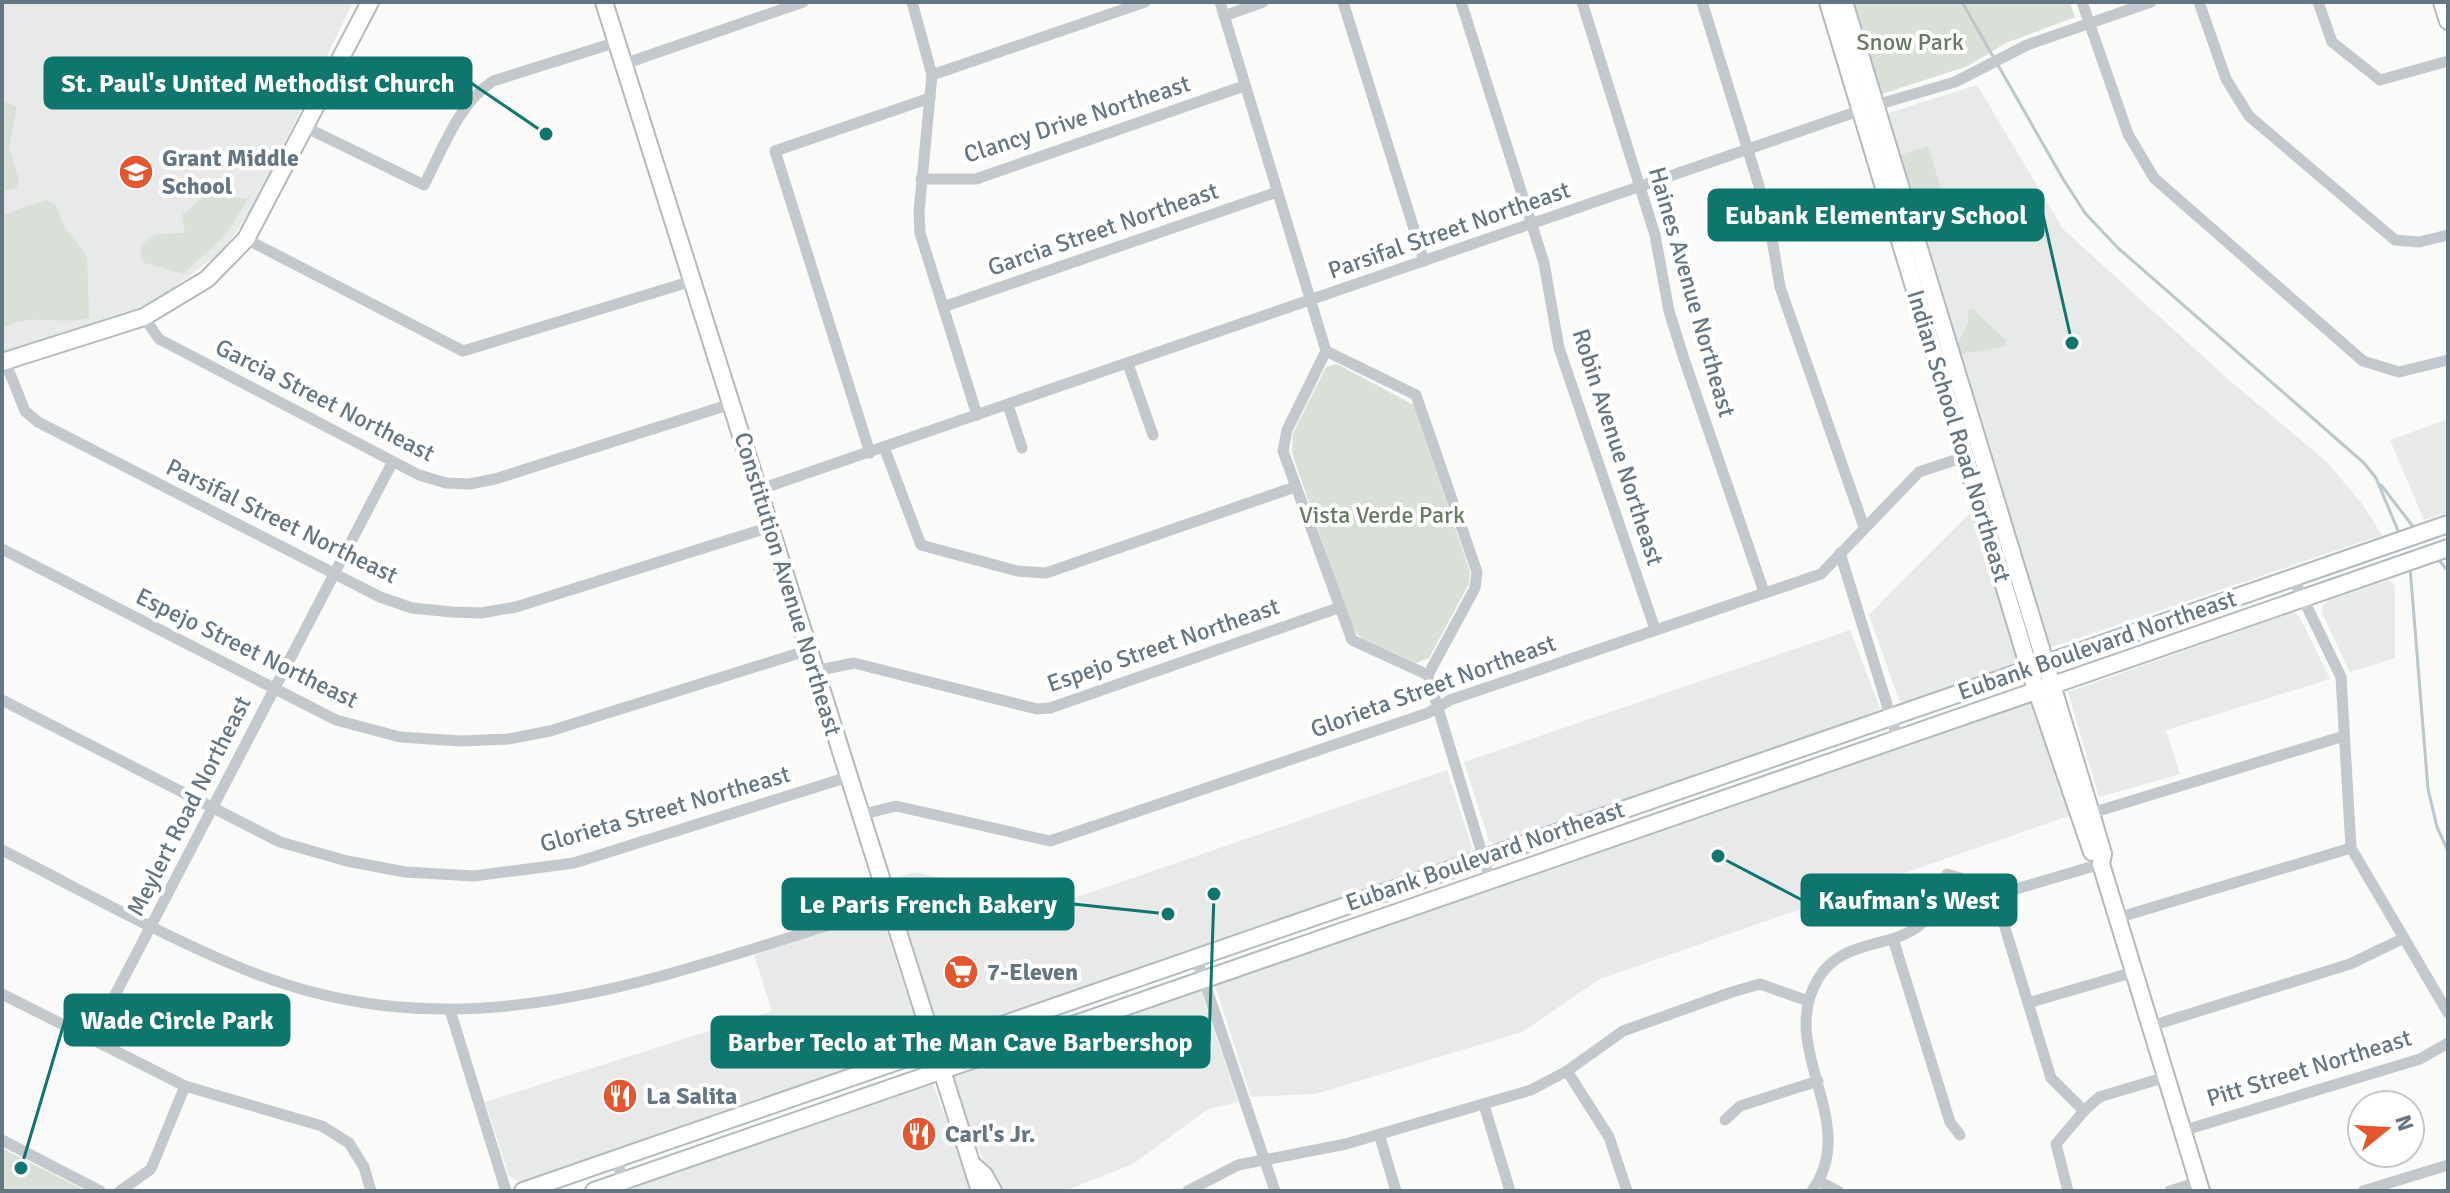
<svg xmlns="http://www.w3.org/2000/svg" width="2450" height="1193" font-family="Signika,sans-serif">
<rect width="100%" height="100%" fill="#fafaf8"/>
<g fill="#e8e9e9">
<polygon points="2,2 353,2 255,204 224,250 146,308 2,353"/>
<polygon points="1977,85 2063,229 2230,381 2326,461 2363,505 2382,535 2049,648 1888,113"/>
<polygon points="2448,419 2448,512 2424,520 2390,440"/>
<polygon points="1974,509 2019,657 2018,665 1906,704 1899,700 1869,615"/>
<polygon points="2389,580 2395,586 2395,658 2350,672 2322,613 2323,605 2329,600"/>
<polygon points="2294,612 2299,616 2330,679 2166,730 2180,774 2099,797 2068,692"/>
<polygon points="1850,630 1880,708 1878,713 1497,845 1489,841 1464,762"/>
<polygon points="2025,701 2035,705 2071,815 1600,979 1522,1032 1315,1094 1251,1097 1214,982"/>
<polygon points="1447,770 1472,847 1469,854 946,1036 939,1033 891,880 915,872 1051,906"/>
<polygon points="881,914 923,1044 520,1182 509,1176 485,1102 772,1011 754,955"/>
<polygon points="1199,985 1238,1102 1208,1109 1133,1164 1064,1191 999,1191 967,1126 953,1079 956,1068"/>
<polygon points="931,1079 973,1191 634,1191 632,1183"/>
</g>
<g fill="#dadfd7">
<polygon points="1854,2 2070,2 2075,17 2006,43 1968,66 1882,94"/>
<polygon points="2,101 17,107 9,147 19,180 16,188 2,192"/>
<polygon points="1928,146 1945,202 1940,204 1944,218 1931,222 1918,212 1900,155"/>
<polygon points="210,191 245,199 250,196 225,236 183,274 142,262 140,246 155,234 185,233 182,215"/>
<path d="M 46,200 L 55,204 L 64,226 L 87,257 L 89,318 C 61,326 26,311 2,329 L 2,215 Z"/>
<polygon points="1973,309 2007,341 2003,347 1961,354 1958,343 1969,320 1967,310"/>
<polygon points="1337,364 1414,405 1470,572 1469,584 1429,658 1416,663 1361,638 1352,628 1292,453 1293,433 1326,367"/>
<polygon points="2,1148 80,1188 81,1191 2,1191"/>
</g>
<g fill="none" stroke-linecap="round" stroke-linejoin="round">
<g stroke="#bbc7cb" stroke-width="3">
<polyline points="1962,2 2063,179 2085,213 2118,248 2364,463 2376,478 2399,533"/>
<polyline points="2381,485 2415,529"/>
<polyline points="2437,558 2448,571"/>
<polyline points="2410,567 2428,789 2437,827 2448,851"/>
</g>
<g stroke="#b3babf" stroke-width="20">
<g id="secondary">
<polyline points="604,2 980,1191"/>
<polyline points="1828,2 2029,668 2092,852"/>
<polyline points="1844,2 2091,813 2103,854 2101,864 2201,1191"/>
<polyline points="2442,2 2448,21"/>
<polyline points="2,362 144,317 207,279 246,239 370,2"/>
<polyline points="974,1166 984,1175 993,1191"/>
<polyline points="523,1191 2448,524"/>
<polyline points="594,1191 2448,548"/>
</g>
</g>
<g stroke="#c3c8cc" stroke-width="11">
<polyline points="912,2 932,75 919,212 920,233 977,415"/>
<polyline points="1220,2 1326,351 1287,430 1283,451 1352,640 1428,675 1490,880"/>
<polyline points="1343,2 1424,261"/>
<polyline points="1461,2 1544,263 1559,348 1655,629"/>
<polyline points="1582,2 1655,235 1669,311 1684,359 1764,592"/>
<polyline points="1702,2 1768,215 1780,287 1864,527"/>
<polyline points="2082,2 2128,134 2154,178 2363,361 2399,372 2448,360"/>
<polyline points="2199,2 2226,79 2249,116 2395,240 2419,242 2448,235"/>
<polyline points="2318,2 2332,42 2380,80 2448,61"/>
<polyline points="1224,16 1263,2"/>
<polyline points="624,64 803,2"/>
<polyline points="932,75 1145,2"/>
<path d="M 305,127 L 424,185 C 443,149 458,104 493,81 L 617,42"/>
<polyline points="921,179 976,179 1244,86"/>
<polyline points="246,239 463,351 692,281"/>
<polyline points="943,307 1277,192"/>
<polyline points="144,317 159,339 419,475 446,483 469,484 495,479 731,404"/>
<polyline points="1326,351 1416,395 1477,572 1475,588 1428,675"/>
<polyline points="5,361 25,411 38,422 380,597 412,608 452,612 481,613 516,607 770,527"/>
<polyline points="1128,364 1153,435"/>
<polyline points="1008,405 1022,448"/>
<polyline points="884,447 921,545 1017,571 1046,573 1295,487"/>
<polyline points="870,453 775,151 930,98"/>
<polyline points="758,490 1876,105 1955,82 2027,45 2151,2"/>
<polyline points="2,549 336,720 400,737 461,741 508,739 550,731 809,650"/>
<polyline points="1840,553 1897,737"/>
<polyline points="2293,578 2341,677 2351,848 2448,1013"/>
<polyline points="815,671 854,663 1037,709 1050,708 1338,608"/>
<polyline points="2,700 280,842 347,861 405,872 474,876 574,863 848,777"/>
<polyline points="860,815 896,806 1050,841 1428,713 1450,700 1821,574 1919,472 1970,455"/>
<polyline points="2085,815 2344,736"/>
<path d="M 2,850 C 81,890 159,934 241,968 C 469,1063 668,972 888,907"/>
<polyline points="2006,892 2003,921 2051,1078 2084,1111 2056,1144 2068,1191"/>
<polyline points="2117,918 2351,848"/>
<polyline points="1893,939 1950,1122 1960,1135"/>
<polyline points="1196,957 1275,1191"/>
<polyline points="2,994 185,1086 322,1126 349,1143 364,1167 371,1191"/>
<polyline points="2028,1003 2134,972"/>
<polyline points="450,1010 506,1191"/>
<polyline points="2151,1026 2350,964 2404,938"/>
<polyline points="91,1041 392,463"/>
<polyline points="1567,1071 1609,1137 1627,1191"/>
<polyline points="1484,1105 1510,1191"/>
<polyline points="2084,1111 2099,1097 2166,1077"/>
<polyline points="1725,1120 1740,1106 1818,1081"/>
<polyline points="2182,1131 2420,1059 2448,1043"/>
<polyline points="1379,1134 1396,1191"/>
<polyline points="2,1140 100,1191"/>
<polyline points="616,1159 627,1191"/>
<polyline points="1819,1181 1838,1191"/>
<polyline points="120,1191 151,1169 185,1086"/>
<polyline points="1188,1191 1238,1165 1346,1144 1531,1090 1567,1071 1623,1031 1732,992 1760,984 1808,1001"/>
<path d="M 1812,1191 C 1862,1122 1776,1049 1818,979 C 1852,922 1929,967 1947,874 L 2006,892 L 2101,864"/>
<polyline points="2170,1191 2198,1182"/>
<polyline points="2363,1191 2448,1165"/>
</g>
<use href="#secondary" stroke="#fff" stroke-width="16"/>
</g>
<defs>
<g id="school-disc" transform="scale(1.8)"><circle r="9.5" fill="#e4572e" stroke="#fff"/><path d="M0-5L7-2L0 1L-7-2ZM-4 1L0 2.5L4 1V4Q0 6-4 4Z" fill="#fff"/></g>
<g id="supermarket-disc" transform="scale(1.8)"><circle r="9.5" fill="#e4572e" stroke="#fff"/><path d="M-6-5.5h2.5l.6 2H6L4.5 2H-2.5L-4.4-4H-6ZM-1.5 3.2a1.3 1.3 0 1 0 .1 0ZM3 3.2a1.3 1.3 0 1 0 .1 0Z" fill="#fff"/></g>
<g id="restaurant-disc" transform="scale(1.8)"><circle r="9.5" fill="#e4572e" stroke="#fff"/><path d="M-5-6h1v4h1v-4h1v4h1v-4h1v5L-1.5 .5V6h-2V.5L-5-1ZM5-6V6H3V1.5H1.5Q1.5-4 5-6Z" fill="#fff"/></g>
</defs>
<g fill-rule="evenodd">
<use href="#school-disc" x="136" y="172"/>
<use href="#supermarket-disc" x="961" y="972"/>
<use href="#restaurant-disc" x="620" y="1096"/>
<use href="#restaurant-disc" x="919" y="1134"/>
</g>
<g text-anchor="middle" stroke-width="8" stroke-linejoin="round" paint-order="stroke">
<g font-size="24" fill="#687a64" stroke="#fff">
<text x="1910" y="50">Snow Park</text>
<text x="1382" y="523">Vista Verde Park</text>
</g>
<g font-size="24" fill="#657683" stroke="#fff">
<text transform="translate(1077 119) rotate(-18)" y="8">Clancy Drive Northeast</text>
<text transform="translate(1103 229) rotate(-19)" y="8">Garcia Street Northeast</text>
<text transform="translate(1449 230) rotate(-19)" y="8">Parsifal Street Northeast</text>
<text transform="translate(1692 292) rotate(74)" y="8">Haines Avenue Northeast</text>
<text transform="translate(325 400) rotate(27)" y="8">Garcia Street Northeast</text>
<text transform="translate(1959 436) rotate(73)" y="8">Indian School Road Northeast</text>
<text transform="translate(1618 447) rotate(72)" y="8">Robin Avenue Northeast</text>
<text transform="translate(282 521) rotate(26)" y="8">Parsifal Street Northeast</text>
<text transform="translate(788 584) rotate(73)" y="8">Constitution Avenue Northeast</text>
<text transform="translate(1163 645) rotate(-19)" y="8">Espejo Street Northeast</text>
<text transform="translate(2097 645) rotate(-19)" y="8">Eubank Boulevard Northeast</text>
<text transform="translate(247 648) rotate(26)" y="8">Espejo Street Northeast</text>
<text transform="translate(1433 686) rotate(-20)" y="8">Glorieta Street Northeast</text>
<text transform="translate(189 806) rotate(-63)" y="8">Meylert Road Northeast</text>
<text transform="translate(665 809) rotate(-16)" y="8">Glorieta Street Northeast</text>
<text transform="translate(1485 856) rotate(-19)" y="8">Eubank Boulevard Northeast</text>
<text transform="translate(2309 1068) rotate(-17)" y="8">Pitt Street Northeast</text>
</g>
<g font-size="24" font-weight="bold" fill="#657683" stroke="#fff" text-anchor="start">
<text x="162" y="166">Grant Middle<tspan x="162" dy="28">School</tspan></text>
<text x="987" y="980">7-Eleven</text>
<text x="646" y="1104">La Salita</text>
<text x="945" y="1142">Carl's Jr.</text>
</g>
</g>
<path fill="none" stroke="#0f766e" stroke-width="3" d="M546 134L471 83M2072 343L2043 215M1718 856L1802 900M1168 914L1073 904M21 1168L65 1020M1214 894L1209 1042"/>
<g fill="#0f766e" stroke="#fff" stroke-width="3">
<circle cx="546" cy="134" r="8"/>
<circle cx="2072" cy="343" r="8"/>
<circle cx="1718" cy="856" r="8"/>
<circle cx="1168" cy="914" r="8"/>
<circle cx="21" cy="1168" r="8"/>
<circle cx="1214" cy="894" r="8"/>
</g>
<g fill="#0f766e" stroke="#0f766e" stroke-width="3">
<rect x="45" y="58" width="426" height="50" rx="8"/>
<rect x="1709" y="190" width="334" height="50" rx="8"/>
<rect x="1802" y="875" width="214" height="50" rx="8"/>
<rect x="783" y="879" width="290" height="50" rx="8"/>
<rect x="65" y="995" width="224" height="50" rx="8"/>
<rect x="712" y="1017" width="497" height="50" rx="8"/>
</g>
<g font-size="26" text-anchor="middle" font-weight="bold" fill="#fff">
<text x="258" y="92">St. Paul's United Methodist Church</text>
<text x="1876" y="224">Eubank Elementary School</text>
<text x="1909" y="909">Kaufman's West</text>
<text x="928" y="913">Le Paris French Bakery</text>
<text x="177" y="1029">Wade Circle Park</text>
<text x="960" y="1051">Barber Teclo at The Man Cave Barbershop</text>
</g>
<rect width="2450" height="1193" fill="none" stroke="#657683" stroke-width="8"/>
<g transform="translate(2386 1129) rotate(72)"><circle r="38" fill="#ffffff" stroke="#c1c8cd" stroke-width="2"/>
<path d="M0-6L14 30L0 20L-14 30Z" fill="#e4572e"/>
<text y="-12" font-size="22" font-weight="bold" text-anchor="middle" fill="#657683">N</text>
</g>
</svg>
